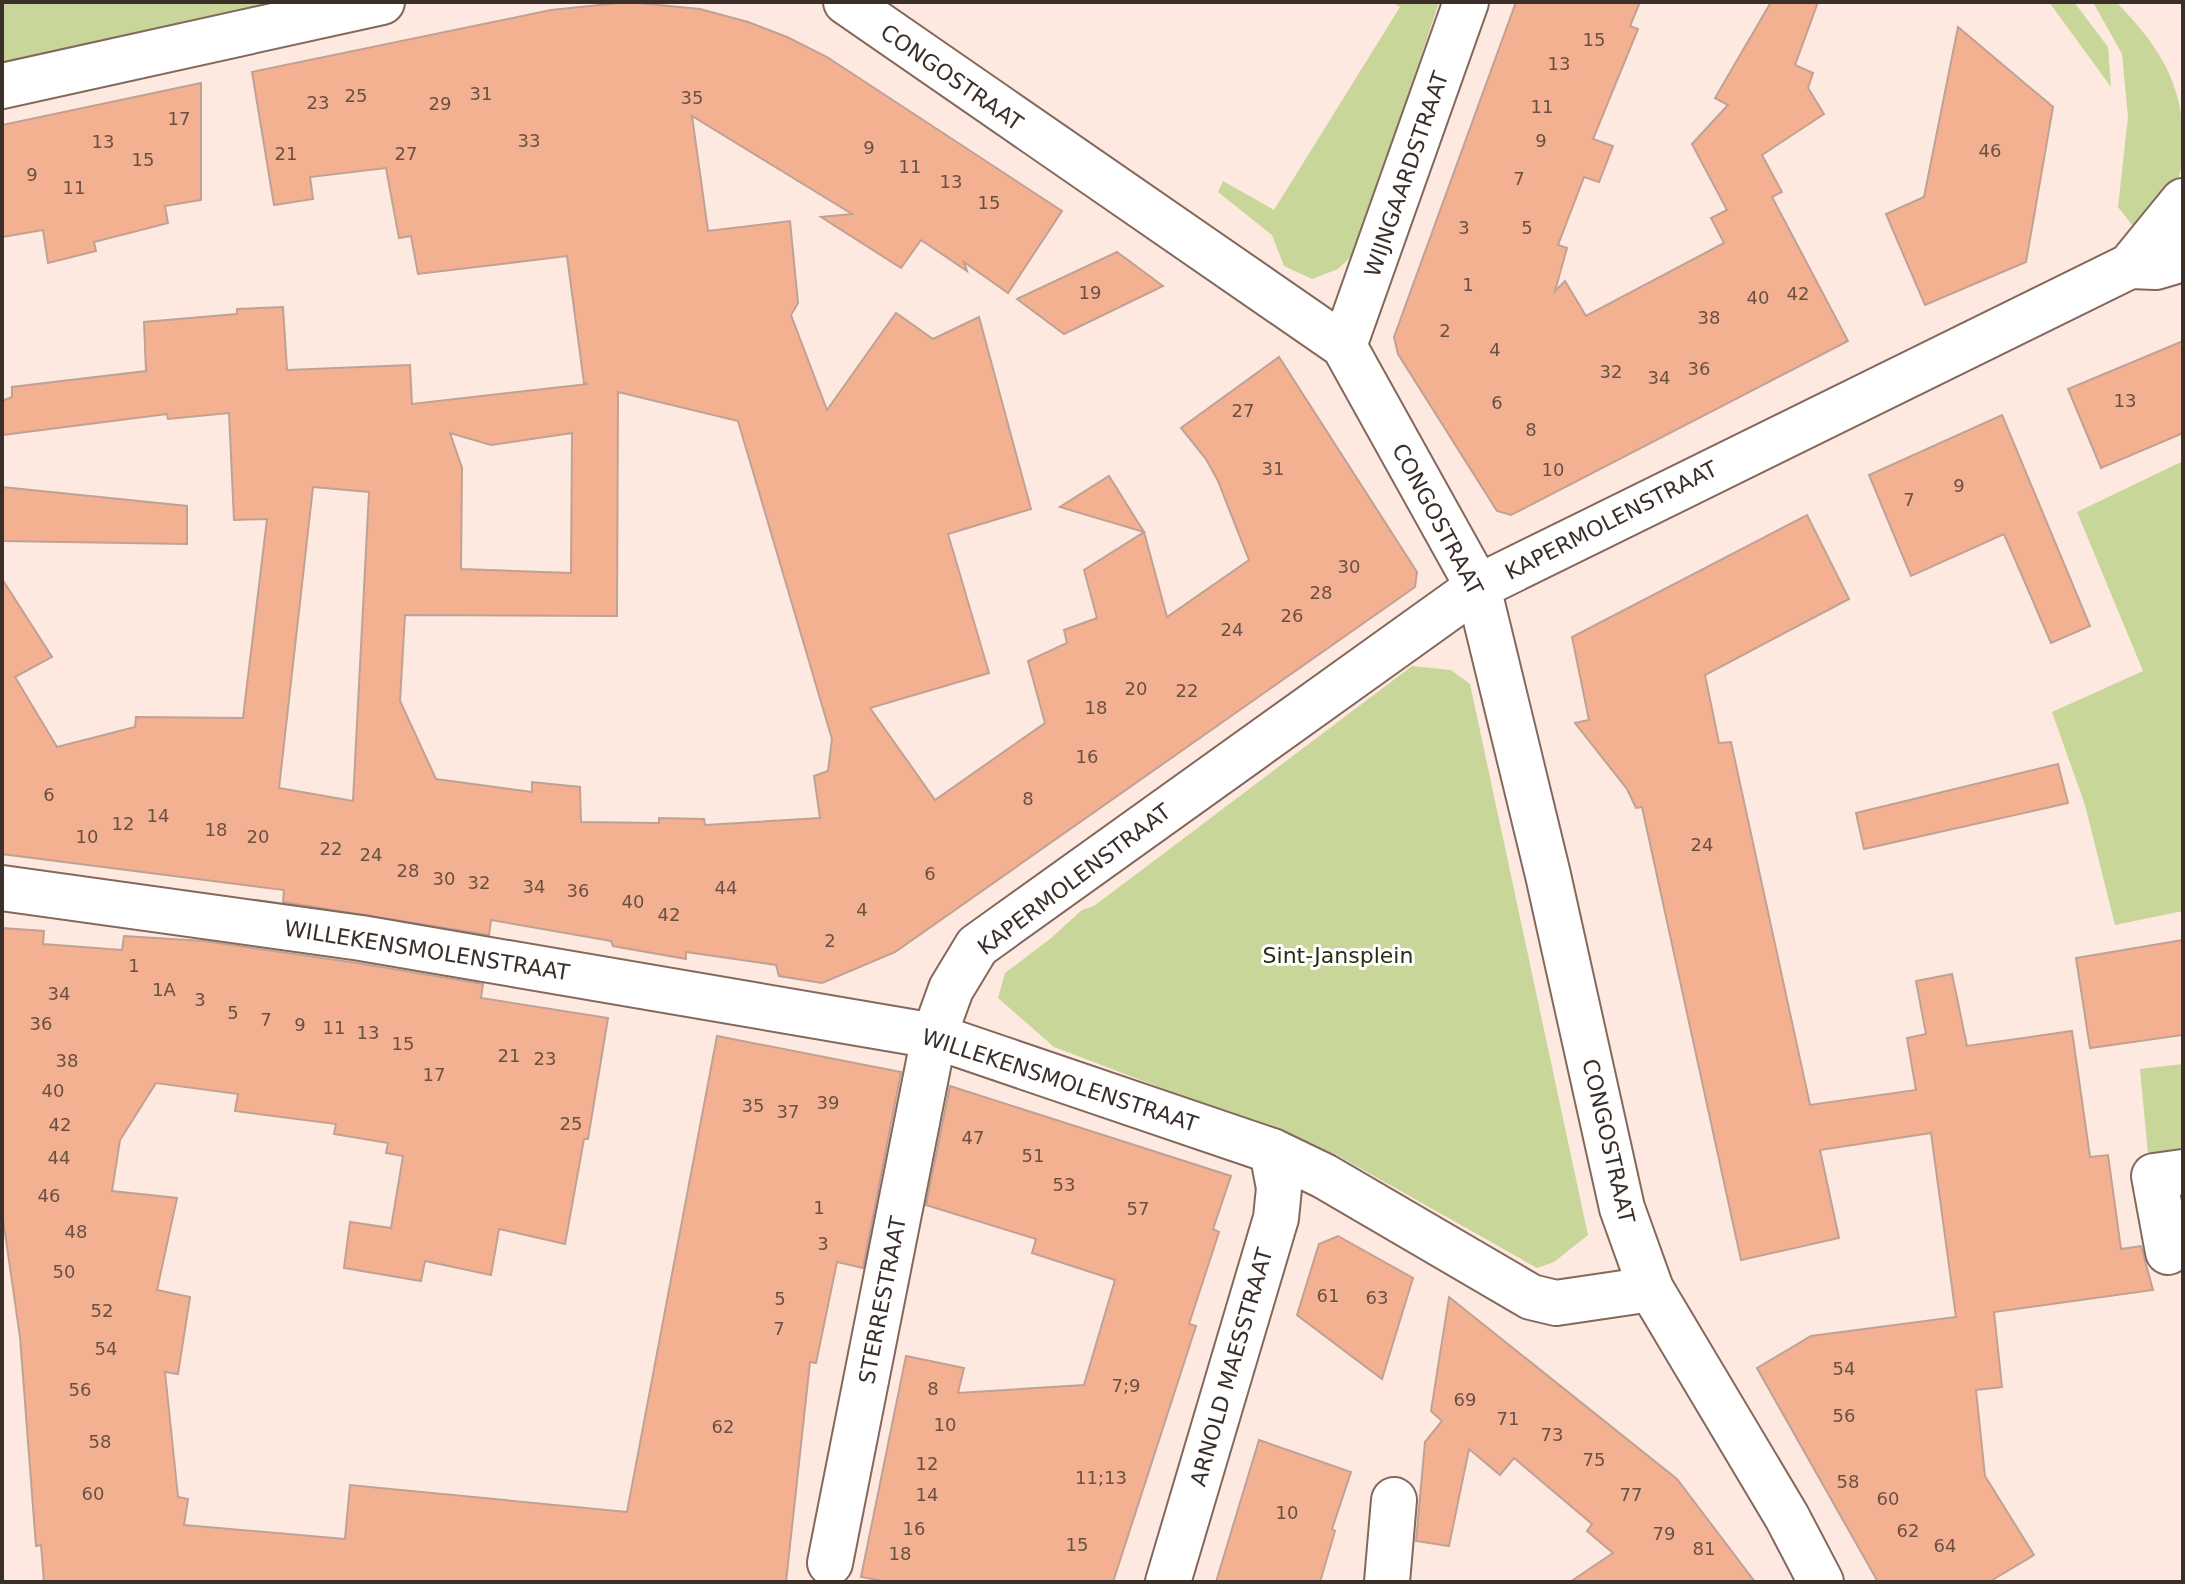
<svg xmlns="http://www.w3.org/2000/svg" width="2185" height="1584" font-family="'DejaVu Sans',sans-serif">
<rect width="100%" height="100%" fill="#fde9e0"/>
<g fill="#c8d69a">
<polygon points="2,2 306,2 2,74"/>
<polygon points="1392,2 1439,2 1357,251 1338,269 1312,279 1284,266 1272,235 1218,192 1223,181 1274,210 1400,7"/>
<polygon points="2049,2 2074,2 2108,47 2111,87"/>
<path d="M 2093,2 L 2116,2 C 2157,44 2183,81 2183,142 C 2183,160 2181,179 2171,195 C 2163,208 2147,220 2137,231 L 2118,207 L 2128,117 L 2122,54 Z"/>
<polygon points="2183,461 2183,911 2115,925 2085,805 2052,712 2143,671 2077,512"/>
<polygon points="1412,666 1451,670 1470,684 1588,1235 1554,1262 1537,1268 1335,1154 1054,1047 998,998 1005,973 1050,939 1082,910 1094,906"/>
<polygon points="2183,1064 2183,1150 2148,1154 2140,1069"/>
</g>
<g fill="#f4b192" stroke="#c0a194" stroke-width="2" fill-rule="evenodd">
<path d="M 628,2 L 700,9 L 748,22 L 787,37 L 827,57 L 1062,211 L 1008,293 L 964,262 L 967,271 L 921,240 L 901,268 L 821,217 L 852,214 L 692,116 L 708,231 L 790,221 L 798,303 L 791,315 L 827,410 L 896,313 L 933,339 L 979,317 L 1031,509 L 948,534 L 989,673 L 870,708 L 935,800 L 1045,723 L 1028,661 L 1067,643 L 1064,630 L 1097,618 L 1084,570 L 1144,532 L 1060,507 L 1109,476 L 1144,532 L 1167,617 L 1249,560 L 1218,481 L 1206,459 L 1181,428 L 1279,357 L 1417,572 L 1415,587 L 895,952 L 822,983 L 779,976 L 776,965 L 686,952 L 686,959 L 613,946 L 611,941 L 491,920 L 489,935 L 283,902 L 284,890 L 2,854 L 2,579 L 52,657 L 15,677 L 57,747 L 135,727 L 136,717 L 243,718 L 267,519 L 234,520 L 229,413 L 168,419 L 167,414 L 2,435 L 2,401 L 12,397 L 12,387 L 146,371 L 144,322 L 237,314 L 237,309 L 283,307 L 287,370 L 410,365 L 412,404 L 588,384 L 584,383 L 567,256 L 418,274 L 411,236 L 399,238 L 386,168 L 310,177 L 313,199 L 274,205 L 252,72 L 551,10 ZM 618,392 L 738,421 L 832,739 L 828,771 L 814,776 L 820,818 L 705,825 L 704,819 L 659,818 L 659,823 L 581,822 L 580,787 L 532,782 L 532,792 L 436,779 L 400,701 L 405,615 L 617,616 ZM 450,433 L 491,445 L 572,433 L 571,573 L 461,569 L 462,468 ZM 313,487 L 369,492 L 353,801 L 279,788 Z"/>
<polygon points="1516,2 1640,2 1630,26 1638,29 1593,139 1613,146 1599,182 1584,177 1558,245 1567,248 1555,291 1565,281 1586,316 1724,243 1711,218 1727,210 1692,144 1728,105 1715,98 1771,2 1818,2 1795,65 1813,73 1808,88 1824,114 1762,155 1782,192 1772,197 1848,341 1511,515 1497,511 1398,354 1394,337"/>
<polygon points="1958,27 2053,107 2026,262 1925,305 1886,214 1924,197"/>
<polygon points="201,83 201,200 165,206 168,223 94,242 96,251 48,263 43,230 2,237 2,125"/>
<polygon points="1117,252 1163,286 1064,334 1017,299"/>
<polygon points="2183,341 2183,433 2101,468 2068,389"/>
<polygon points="2002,415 2090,626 2051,643 2004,534 1911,576 1869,475"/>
<polygon points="2,487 187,506 187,544 2,541"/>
<polygon points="1807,515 1849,599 1705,675 1719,743 1731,742 1810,1105 1916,1090 1907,1038 1926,1034 1916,981 1952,974 1967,1046 2072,1031 2090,1157 2108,1155 2121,1249 2141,1246 2153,1290 1994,1312 2002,1387 1976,1390 1985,1476 2034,1555 1989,1582 1878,1582 1757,1368 1811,1336 1956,1317 1931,1133 1820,1150 1839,1238 1741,1260 1642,807 1636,808 1627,789 1575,723 1589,720 1572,637"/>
<polygon points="2058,764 2068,803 1864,849 1856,813"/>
<polygon points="2,928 44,931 43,944 122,950 124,936 204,941 357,963 483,984 481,998 608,1018 588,1139 584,1139 565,1244 499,1229 491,1275 425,1261 421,1281 344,1268 350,1222 391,1228 403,1156 386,1153 388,1143 334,1134 336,1124 235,1111 238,1094 156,1083 120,1140 112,1191 177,1198 157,1290 190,1297 178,1374 165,1372 178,1497 188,1499 184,1525 345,1539 350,1485 627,1512 717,1036 901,1072 863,1268 837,1262 816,1363 810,1362 786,1582 44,1582 41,1545 36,1546 20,1337 2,1212"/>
<polygon points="2183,940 2183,1035 2090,1048 2076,958"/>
<polygon points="950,1086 1231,1176 1213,1229 1219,1232 1189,1324 1196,1326 1113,1582 889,1582 861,1577 906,1356 964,1368 958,1393 1084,1385 1115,1280 1032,1253 1036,1239 926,1205"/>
<polygon points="1338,1236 1413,1278 1382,1379 1297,1315 1319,1244"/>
<polygon points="1449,1297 1677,1479 1755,1582 1570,1582 1613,1553 1587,1531 1592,1524 1514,1458 1500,1475 1469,1449 1449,1546 1416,1541 1425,1442 1442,1421 1431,1411"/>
<polygon points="1259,1440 1351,1472 1332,1529 1335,1531 1320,1582 1216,1582"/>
</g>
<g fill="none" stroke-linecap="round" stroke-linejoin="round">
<g stroke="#84685b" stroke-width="48">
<g id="minor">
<polyline points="846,2 1344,346 1478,587 1548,875 1622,1208 1651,1289 1787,1517 1821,1582"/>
<polyline points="2,86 382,2"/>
<polyline points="2130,266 2156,267 2183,259"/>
<polyline points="1344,346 1466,2"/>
<polyline points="2,888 361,938 934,1036 1272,1151 1324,1176 1531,1297 1556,1303 1651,1289"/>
<polyline points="2168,1252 2154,1176 2183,1172"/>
<polyline points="830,1563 934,1036 951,989 977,946 1478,587 2130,266 2183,201"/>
<polyline points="1168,1582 1276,1218 1279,1188 1272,1151"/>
<polyline points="1387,1582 1394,1500"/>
</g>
</g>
<use href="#minor" stroke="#fff" stroke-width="44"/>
</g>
<g text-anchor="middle" stroke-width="6" stroke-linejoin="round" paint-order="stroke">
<g font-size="18" fill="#695043">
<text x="1594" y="46">15</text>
<text x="1559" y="70">13</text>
<text x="481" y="100">31</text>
<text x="356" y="102">25</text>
<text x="692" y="104">35</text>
<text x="318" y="109">23</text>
<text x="440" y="110">29</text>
<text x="1542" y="113">11</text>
<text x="179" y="125">17</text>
<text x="529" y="147">33</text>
<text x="1541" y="147">9</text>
<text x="103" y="148">13</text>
<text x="869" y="154">9</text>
<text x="1990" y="157">46</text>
<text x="286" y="160">21</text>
<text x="406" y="160">27</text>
<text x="143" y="166">15</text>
<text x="910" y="173">11</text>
<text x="32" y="181">9</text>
<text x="1519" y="185">7</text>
<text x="951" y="188">13</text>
<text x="74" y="194">11</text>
<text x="989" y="209">15</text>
<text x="1464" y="234">3</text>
<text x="1527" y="234">5</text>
<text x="1468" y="291">1</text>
<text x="1090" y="299">19</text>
<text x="1798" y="300">42</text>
<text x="1758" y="304">40</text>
<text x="1709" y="324">38</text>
<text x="1445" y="337">2</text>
<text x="1495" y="356">4</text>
<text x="1699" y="375">36</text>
<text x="1611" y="378">32</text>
<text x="1659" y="384">34</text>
<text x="2125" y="407">13</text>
<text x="1497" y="409">6</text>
<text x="1243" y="417">27</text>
<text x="1531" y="436">8</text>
<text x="1273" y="475">31</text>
<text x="1553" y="476">10</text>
<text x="1959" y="492">9</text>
<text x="1909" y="506">7</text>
<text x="1349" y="573">30</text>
<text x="1321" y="599">28</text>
<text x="1292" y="622">26</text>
<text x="1232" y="636">24</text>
<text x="1136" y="695">20</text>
<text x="1187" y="697">22</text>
<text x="1096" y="714">18</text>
<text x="1087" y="763">16</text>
<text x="49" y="801">6</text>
<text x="1028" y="805">8</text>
<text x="158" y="822">14</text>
<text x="123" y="830">12</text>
<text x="216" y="836">18</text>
<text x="87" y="843">10</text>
<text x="258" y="843">20</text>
<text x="1702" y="851">24</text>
<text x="331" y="855">22</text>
<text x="371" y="861">24</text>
<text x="408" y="877">28</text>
<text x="930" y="880">6</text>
<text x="444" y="885">30</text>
<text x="479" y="889">32</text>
<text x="534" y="893">34</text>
<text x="726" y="894">44</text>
<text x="578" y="897">36</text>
<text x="633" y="908">40</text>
<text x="862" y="916">4</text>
<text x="669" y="921">42</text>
<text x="830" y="947">2</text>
<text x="134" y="972">1</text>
<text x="164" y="996">1A</text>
<text x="59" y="1000">34</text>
<text x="200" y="1006">3</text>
<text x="233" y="1019">5</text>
<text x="266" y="1026">7</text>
<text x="41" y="1030">36</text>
<text x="300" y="1031">9</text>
<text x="334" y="1034">11</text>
<text x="368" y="1039">13</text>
<text x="403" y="1050">15</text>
<text x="509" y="1062">21</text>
<text x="545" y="1065">23</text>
<text x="67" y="1067">38</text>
<text x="434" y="1081">17</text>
<text x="53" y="1097">40</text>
<text x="828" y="1109">39</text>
<text x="753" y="1112">35</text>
<text x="788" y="1118">37</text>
<text x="571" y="1130">25</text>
<text x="60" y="1131">42</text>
<text x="973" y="1144">47</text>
<text x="1033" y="1162">51</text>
<text x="59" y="1164">44</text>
<text x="1064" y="1191">53</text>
<text x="49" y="1202">46</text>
<text x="819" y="1214">1</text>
<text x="1138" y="1215">57</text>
<text x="76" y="1238">48</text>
<text x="823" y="1250">3</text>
<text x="64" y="1278">50</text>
<text x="1328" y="1302">61</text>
<text x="1377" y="1304">63</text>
<text x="780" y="1305">5</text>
<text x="102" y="1317">52</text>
<text x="779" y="1335">7</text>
<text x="106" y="1355">54</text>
<text x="1844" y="1375">54</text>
<text x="1126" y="1392">7;9</text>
<text x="933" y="1395">8</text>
<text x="80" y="1396">56</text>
<text x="1465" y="1406">69</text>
<text x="1844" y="1422">56</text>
<text x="1508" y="1425">71</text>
<text x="945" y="1431">10</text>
<text x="723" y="1433">62</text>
<text x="1552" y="1441">73</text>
<text x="100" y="1448">58</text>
<text x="1594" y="1466">75</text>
<text x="927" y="1470">12</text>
<text x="1101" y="1484">11;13</text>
<text x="1848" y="1488">58</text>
<text x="93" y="1500">60</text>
<text x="927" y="1501">14</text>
<text x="1631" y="1501">77</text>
<text x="1888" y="1505">60</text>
<text x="1287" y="1519">10</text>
<text x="914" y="1535">16</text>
<text x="1908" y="1537">62</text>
<text x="1664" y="1540">79</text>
<text x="1077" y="1551">15</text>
<text x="1945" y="1552">64</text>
<text x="1704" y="1555">81</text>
<text x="900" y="1560">18</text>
</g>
<g font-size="22" fill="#3b2f29" stroke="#fff">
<text transform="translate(952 77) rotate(35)" y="8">CONGOSTRAAT</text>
<text transform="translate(1406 174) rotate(-71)" y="8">WIJNGAARDSTRAAT</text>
<text transform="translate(1438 519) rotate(62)" y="8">CONGOSTRAAT</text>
<text transform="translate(1611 520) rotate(-27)" y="8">KAPERMOLENSTRAAT</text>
<text transform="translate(1074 879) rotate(-37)" y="8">KAPERMOLENSTRAAT</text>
<text transform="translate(427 950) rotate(9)" y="8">WILLEKENSMOLENSTRAAT</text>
<text transform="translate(1060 1080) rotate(18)" y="8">WILLEKENSMOLENSTRAAT</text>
<text transform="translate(1609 1141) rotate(77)" y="8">CONGOSTRAAT</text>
<text transform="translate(882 1300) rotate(-79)" y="8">STERRESTRAAT</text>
<text transform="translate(1231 1367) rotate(-74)" y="8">ARNOLD MAESSTRAAT</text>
</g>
<g font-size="22" fill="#282d10" stroke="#fff">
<text x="1338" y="963">Sint-Jansplein</text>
</g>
</g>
<rect width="2185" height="1584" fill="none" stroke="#3b2f29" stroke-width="8"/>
</svg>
